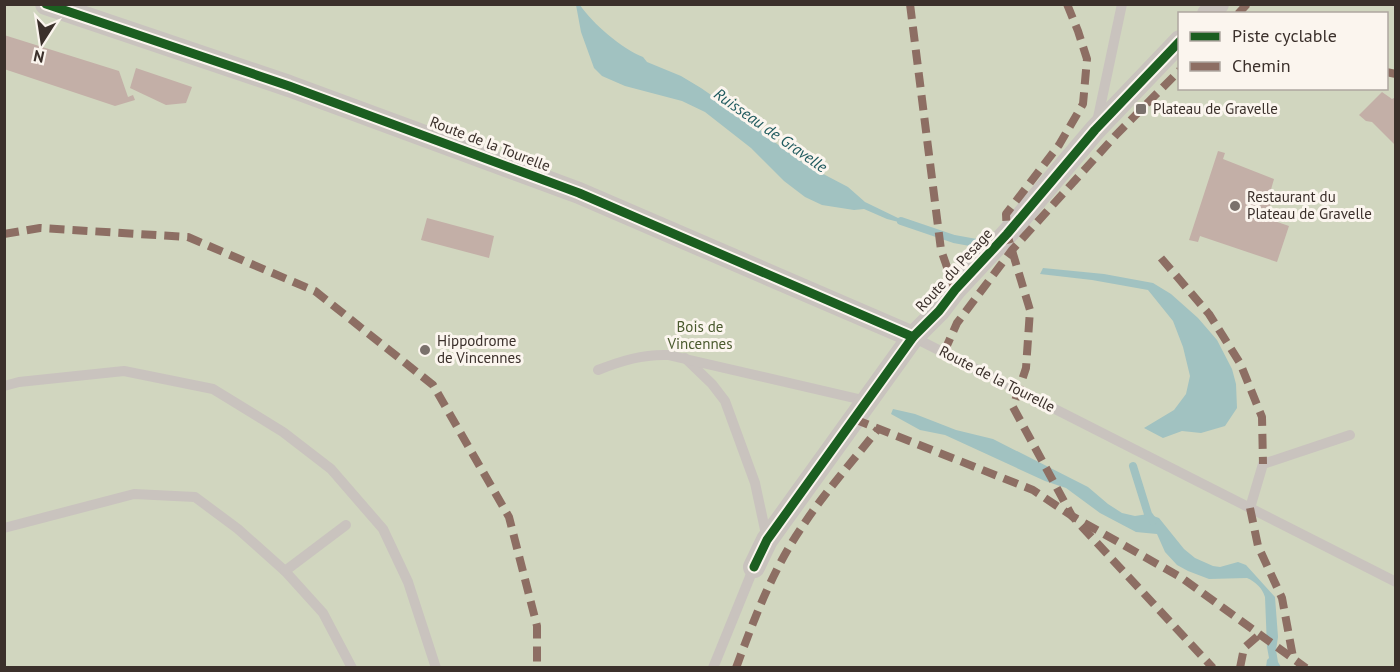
<svg xmlns="http://www.w3.org/2000/svg" width="1400" height="672" font-family="'PT Sans',sans-serif">
<rect width="100%" height="100%" fill="#f0ebe5"/>
<path fill="#d1d6bf" fill-rule="evenodd" d="M 4,5 L 1395,5 L 1395,667 L 5,667 ZM 1180,14 L 1386,14 L 1386,88 L 1180,88 Z"/>
<g fill="#a1c2c1">
<path d="M 576,5 L 580,5 C 592,23 622,49 643,57 L 647,62 L 681,76 L 701,88 L 753,124 L 782,148 L 808,166 L 848,187 L 865,202 L 898,218 L 911,221 L 910,225 L 887,219 L 864,209 L 854,210 L 822,205 L 805,197 L 784,181 L 751,148 L 705,112 L 682,101 L 625,86 L 602,76 L 594,68 L 581,32 Z"/>
<polygon points="1043,268 1104,274 1153,283 1171,294 1198,318 1217,340 1232,369 1236,384 1237,408 1225,426 1201,433 1182,431 1163,438 1144,428 1174,410 1186,394 1190,376 1183,347 1173,321 1148,290 1092,280 1040,274"/>
<path d="M 893,409 L 915,414 L 956,430 L 993,439 L 1088,487 L 1108,504 L 1122,513 L 1135,516 L 1148,514 L 1159,518 L 1184,549 L 1195,558 L 1213,566 L 1220,567 L 1238,562 L 1246,565 L 1275,597 L 1278,637 L 1276,650 L 1278,662 L 1281,667 L 1266,667 L 1267,660 L 1269,658 L 1267,647 L 1265,597 C 1262,588 1256,582 1247,578 L 1209,579 L 1188,571 L 1177,565 L 1165,552 L 1157,534 L 1136,532 L 1100,513 L 1066,488 L 1045,481 L 945,435 L 920,430 L 891,414 Z"/>
</g>
<g fill="none" stroke-linecap="round" stroke-linejoin="round">
<g stroke="#a1c2c1" stroke-width="8">
<polyline points="901,221 954,239 976,243"/>
<polyline points="1133,466 1148,514 1153,521"/>
</g>
</g>
<g fill="#c3afa7">
<polygon points="4,35 119,71 128,97 133,95 135,100 115,106 4,69"/>
<polygon points="136,68 192,87 186,103 166,105 130,88"/>
<polygon points="1382,92 1392,99 1396,97 1396,146 1372,122 1366,121 1359,115"/>
<polygon points="1218,151 1225,153 1223,159 1274,179 1270,193 1274,194 1266,218 1289,226 1277,262 1200,236 1198,242 1189,240"/>
<polygon points="427,218 494,236 489,258 421,240"/>
</g>
<g fill="none" stroke-linecap="round" stroke-linejoin="round">
<g stroke="#c9c3be" stroke-width="10">
<polyline points="1097,122 1122,4"/>
<polyline points="913,337 1396,582"/>
<polyline points="685,358 712,384 725,401 755,483 767,539"/>
<path d="M 598,370 C 621,361 643,354 668,355 L 867,401"/>
<polyline points="4,386 19,382 124,371 213,389 283,432 331,469 383,529 408,582 436,668"/>
<polyline points="1250,508 1263,464 1350,435"/>
<polyline points="4,528 134,494 195,497 238,529 285,571 323,613 352,668"/>
<polyline points="285,571 346,525"/>
<polyline points="713,668 754,567"/>
</g>
<g stroke="#c9c3be" stroke-width="22">
<polyline points="46,4 289,86 579,193 913,337"/>
<polyline points="1208,14 1218,4"/>
<polyline points="754,567 767,540 913,337 939,311 955,290 1007,234 1095,130 1180,41"/>
</g>
<g stroke="#8d6e63" stroke-width="8" stroke-dasharray="15 8" stroke-linecap="butt">
<polyline points="910,4 941,250 955,290"/>
<polyline points="1067,4 1078,31 1087,59 1083,104 1059,145 1006,214 1007,234 1030,310 1026,368 1013,407 1072,516 1182,578 1306,668"/>
<polyline points="1238,14 1247,4"/>
<polyline points="1386,72 1396,74"/>
<polyline points="4,234 40,228 188,237 315,291 433,385 509,517 537,626 537,668"/>
<polyline points="1161,258 1209,314 1240,363 1262,417 1263,464"/>
<polyline points="944,352 957,323 1012,250 1116,135 1180,70"/>
<polyline points="854,419 1033,490 1072,516 1213,668"/>
<polyline points="1250,508 1258,546 1282,598 1293,657"/>
<path d="M 736,668 C 754,619 773,569 802,527 C 824,493 853,461 878,429"/>
<polyline points="1240,668 1244,648 1260,634"/>
</g>
<g stroke="#fbf5ee" stroke-width="13">
<g id="cycleway">
<polyline points="46,4 289,86 579,193 913,337"/>
<polyline points="754,567 767,540 913,337 939,311 955,290 1007,234 1095,130 1180,41"/>
</g>
</g>
<use href="#cycleway" stroke="#1b5e20" stroke-width="9"/>
</g>
<g fill="#7a716c" stroke="#fbf5ee" stroke-width="2">
<rect x="1135" y="103" width="12" height="12" rx="3"/>
<circle cx="1235" cy="206" r="6"/>
<circle cx="425" cy="350" r="6"/>
</g>
<g text-anchor="middle" stroke-width="6" stroke-linejoin="round" paint-order="stroke">
<g font-size="15" fill="#3b302b" stroke="#fbf5ee" text-anchor="start">
<text x="1153" y="114">Plateau de Gravelle</text>
<text x="1247" y="202">Restaurant du<tspan x="1247" dy="17">Plateau de Gravelle</tspan></text>
<text x="437" y="346">Hippodrome<tspan x="437" dy="17">de Vincennes</tspan></text>
</g>
<g font-size="15" fill="#3b302b" stroke="#fbf5ee">
<text transform="translate(490 144) rotate(21)" y="5">Route de la Tourelle</text>
<text transform="translate(954 270) rotate(-48)" y="5">Route du Pesage</text>
<text transform="translate(997 379) rotate(27)" y="5">Route de la Tourelle</text>
</g>
<g font-size="15" fill="#4a5a2e" stroke="#fbf5ee">
<text x="700" y="332">Bois de<tspan x="700" dy="17">Vincennes</tspan></text>
</g>
<g font-size="16" font-style="italic" fill="#1f5a5e" stroke="#fbf5ee">
<text transform="translate(771 130) rotate(35)" y="6">Ruisseau de Gravelle</text>
</g>
</g>
<rect width="1400" height="672" fill="none" stroke="#3b302b" stroke-width="12"/>
<rect x="1178" y="12" width="210" height="78" fill="#fbf5ee" stroke="#aea6a0" stroke-width="1.5"/>
<rect x="1190" y="32" width="30" height="9" fill="#1b5e20" stroke="#aea6a0" stroke-width="1.5"/>
<text x="1232" y="42" font-size="18" fill="#3b302b">Piste cyclable</text>
<rect x="1190" y="62" width="30" height="9" fill="#8d6e63" stroke="#aea6a0" stroke-width="1.5"/>
<text x="1232" y="72" font-size="18" fill="#3b302b">Chemin</text>
<g transform="translate(42 42) rotate(192)" stroke="#fbf5ee" stroke-width="4.5" paint-order="stroke">
<path d="M0-4.5L10 22L0 15L-10 22Z" fill="#3b302b"/>
<text y="-9" font-size="16" font-weight="bold" text-anchor="middle" fill="#3b302b">N</text>
</g>
</svg>
